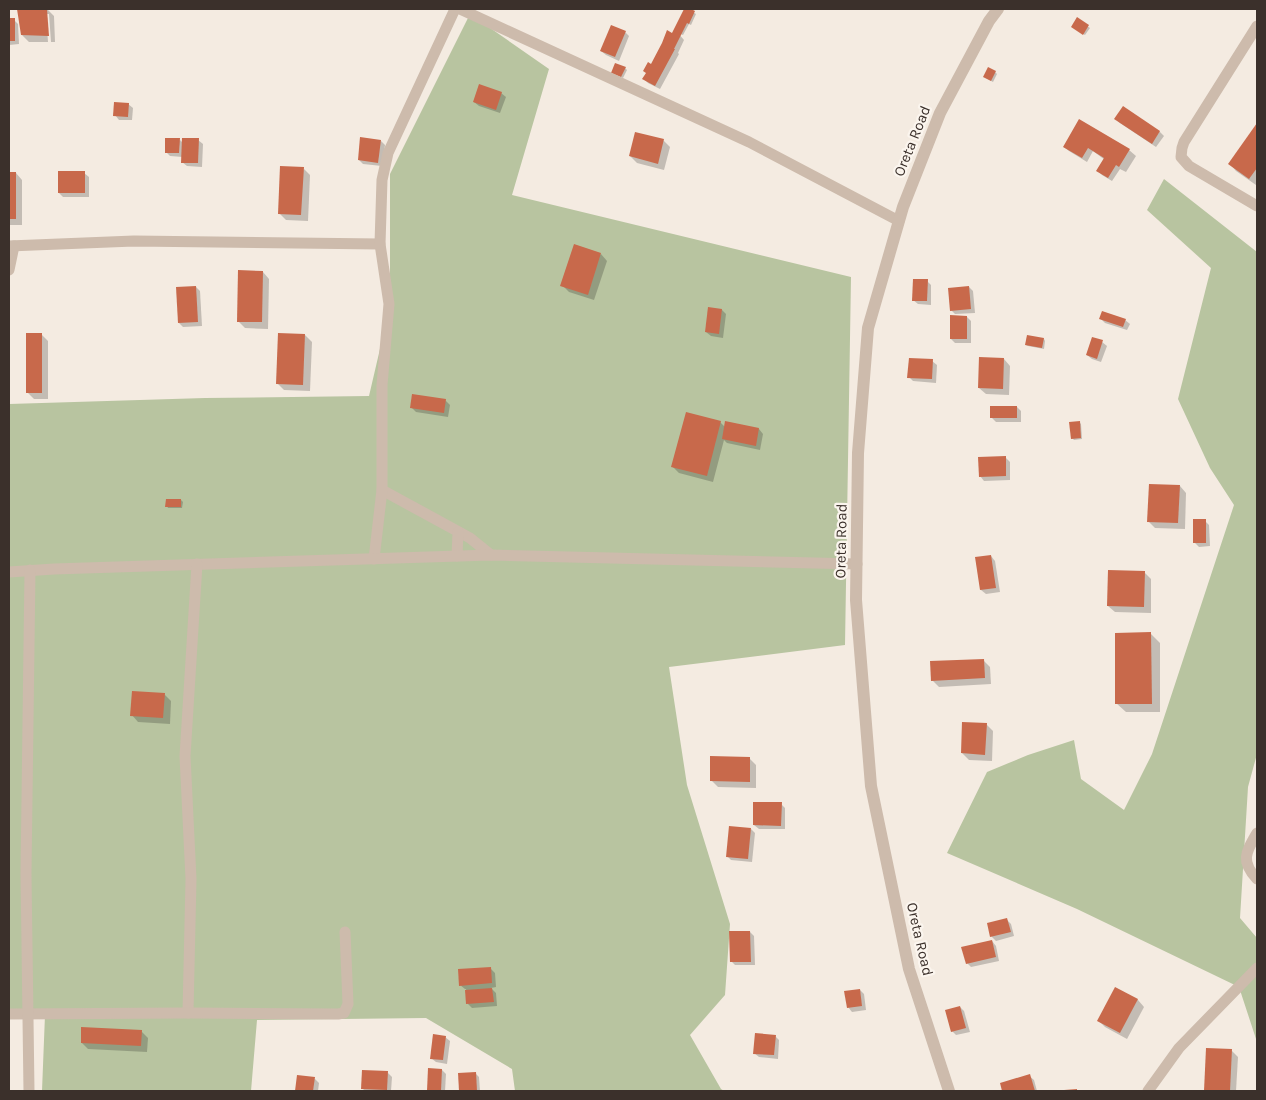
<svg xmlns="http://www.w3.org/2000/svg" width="1266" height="1100" font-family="Karla,sans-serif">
<rect width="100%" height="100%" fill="#f4ebe1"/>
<g fill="#b8c4a0">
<polygon points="470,14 549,69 512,195 851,277 845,645 669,667 687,785 730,924 725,995 690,1035 721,1089 724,1091 515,1091 512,1069 426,1018 257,1020 251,1091 42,1091 45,1015 9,1017 9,404 205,398 369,396 390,306 390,174"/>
<polygon points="1164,179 1257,252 1257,754 1248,787 1240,918 1257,938 1257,1042 1239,987 1077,909 947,853 987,772 1028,755 1074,740 1081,779 1124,810 1152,754 1234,505 1210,468 1178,399 1211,268 1147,210"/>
</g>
<g fill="#0003">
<polygon points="47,9 54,16 55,42 51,42 49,14 46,14 48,42 29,42 22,35 19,11"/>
<polygon points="685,9 688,9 696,14 691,25 689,24 683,35 678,33 684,40 678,53 679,54 660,89 648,83 644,79 672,34"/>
<polygon points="1077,19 1090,28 1085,35 1074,28"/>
<polygon points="9,20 14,20 18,24 19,44 9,45"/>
<polygon points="625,32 629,36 619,61 606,55 601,51"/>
<polygon points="625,68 627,70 623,78 614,74"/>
<polygon points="995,72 997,74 993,82 986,78"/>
<polygon points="501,93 506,97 500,113 479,106 474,102"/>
<polygon points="128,104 133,108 132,120 119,120 115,115"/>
<polygon points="1123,108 1160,132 1164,136 1156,147 1120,123 1116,119"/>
<polygon points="1257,125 1257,184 1256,185 1236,171 1230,164"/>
<polygon points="180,140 183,143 198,140 203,144 202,167 187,166 182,162 183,157 170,156 166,152"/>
<polygon points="663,140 670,147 664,170 637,163 630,156"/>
<polygon points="381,141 385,145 382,166 363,164 359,160"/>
<polygon points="1064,147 1129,150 1136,156 1126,172 1120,169 1112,181 1102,175 1098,171 1105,160 1093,151 1087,162 1069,151"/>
<polygon points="304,169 310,175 308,221 286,220 279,213"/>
<polygon points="9,173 16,173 22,180 22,225 9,225"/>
<polygon points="84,173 89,177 89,197 63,197 59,193"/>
<polygon points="601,254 607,261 594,300 569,292 562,285"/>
<polygon points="263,272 269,279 268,329 245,328 238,321"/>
<polygon points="927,281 931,285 931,305 918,304 913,300"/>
<polygon points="196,287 200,291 202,326 183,327 179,323"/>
<polygon points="969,287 973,291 975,313 955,314 951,310"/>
<polygon points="709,309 722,310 726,314 723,338 711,336 706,332"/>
<polygon points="967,317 971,321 971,343 955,343 951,339"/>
<polygon points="1101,319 1125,320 1130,324 1127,330 1105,323"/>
<polygon points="41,334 48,341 48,399 34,399 27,392"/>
<polygon points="305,335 312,342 310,391 284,390 277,383"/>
<polygon points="1044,339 1045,341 1044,349 1028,346 1026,345"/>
<polygon points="1102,342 1107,346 1101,362 1092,359 1087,355"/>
<polygon points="1004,359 1010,366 1009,395 986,394 979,388"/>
<polygon points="932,361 937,365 936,383 913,381 909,377"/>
<polygon points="445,400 450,405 448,417 416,412 411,407"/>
<polygon points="1017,407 1021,411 1021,422 996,422 992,418"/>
<polygon points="720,422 725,427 726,422 759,429 763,434 760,450 727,443 724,440 713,482 679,473 672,466"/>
<polygon points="1079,422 1081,424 1082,439 1074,440 1072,438"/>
<polygon points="1006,458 1010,462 1010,480 984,481 980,476"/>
<polygon points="1180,486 1186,493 1185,529 1155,528 1148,521"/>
<polygon points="181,500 183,502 182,508 168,508 167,506"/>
<polygon points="1205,521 1209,525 1210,546 1199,547 1194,542"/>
<polygon points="991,556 995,561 1000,592 986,594 981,590 977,558"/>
<polygon points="1145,573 1151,579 1151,613 1115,612 1108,606"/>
<polygon points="1151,634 1160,643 1160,712 1126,712 1116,703"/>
<polygon points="983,660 990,667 991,684 939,687 932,680"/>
<polygon points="164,694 171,701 170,724 138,722 132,715"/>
<polygon points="986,724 993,731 992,761 969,760 962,753"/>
<polygon points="749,758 756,765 756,788 718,787 711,780"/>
<polygon points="781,804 785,808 785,829 759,829 754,825"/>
<polygon points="751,829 755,833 752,862 731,860 727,856"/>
<polygon points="1007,920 1011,924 1014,936 996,941 991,936"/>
<polygon points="750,932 754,936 755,965 735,965 731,961"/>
<polygon points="992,941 996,946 999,961 971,967 967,963"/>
<polygon points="490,968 495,973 496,987 491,988 496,993 497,1006 472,1008 468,1004 466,989 465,989 460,985"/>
<polygon points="1116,988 1138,1000 1144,1007 1127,1039 1105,1027 1098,1020"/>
<polygon points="860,990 864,994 866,1010 852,1012 848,1007"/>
<polygon points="960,1007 964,1011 970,1032 956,1035 952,1031"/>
<polygon points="141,1031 148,1038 147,1052 88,1049 82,1043"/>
<polygon points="775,1036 779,1040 778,1059 759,1057 754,1053"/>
<polygon points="445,1037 450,1041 447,1064 436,1062 431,1058"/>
<polygon points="1208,1049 1231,1050 1238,1057 1236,1091 1205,1091"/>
<polygon points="430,1070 442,1070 446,1074 445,1091 429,1091"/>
<polygon points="387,1072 392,1077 391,1091 365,1091 362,1088"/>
<polygon points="475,1073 479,1077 480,1091 460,1091 459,1074"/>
<polygon points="298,1076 315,1079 319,1083 318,1091 296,1091"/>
<polygon points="1029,1076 1034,1080 1037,1091 1003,1091 1001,1084"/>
</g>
<g fill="#c8694b">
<polygon points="17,9 47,9 49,36 21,35"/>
<polygon points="684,9 691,9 695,11 689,24 687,23 674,49 675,49 655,86 642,79 646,73 643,71 648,62 651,64 662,43 667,30 672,33"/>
<polygon points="1077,17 1089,25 1083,35 1071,27"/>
<rect x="9" y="18" width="6" height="23"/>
<polygon points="611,25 626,31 615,57 600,51"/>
<polygon points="615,63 626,67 621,77 611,73"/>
<polygon points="988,67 996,71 991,81 983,77"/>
<polygon points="479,84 502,92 496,110 473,102"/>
<polygon points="114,102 129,103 128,117 113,116"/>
<polygon points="1123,106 1160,131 1152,144 1114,119"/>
<polygon points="1079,119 1130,149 1119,167 1116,165 1108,178 1096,171 1104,158 1088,148 1082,158 1063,147"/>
<polygon points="1257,123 1257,168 1249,179 1228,164"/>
<polygon points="635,132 664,139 658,164 629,156"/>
<polygon points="360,137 381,140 378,163 358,160"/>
<polygon points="165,138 180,138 179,153 165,153"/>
<polygon points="182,138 199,138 198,163 181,163"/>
<polygon points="280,166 304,167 301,215 278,214"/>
<rect x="58" y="171" width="27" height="22"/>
<rect x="9" y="172" width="7" height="47"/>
<polygon points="574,244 601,253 588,295 560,286"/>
<polygon points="238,270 263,271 262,322 237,322"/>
<polygon points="913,279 928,279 927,301 912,301"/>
<polygon points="196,286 198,322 178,323 176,287"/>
<polygon points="969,286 971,309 950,311 948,288"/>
<polygon points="708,307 722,309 719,334 705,332"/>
<polygon points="1102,311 1126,319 1123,327 1099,319"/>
<polygon points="950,315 967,316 967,339 950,339"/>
<rect x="26" y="333" width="16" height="60"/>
<polygon points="278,333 305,334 303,385 276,384"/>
<polygon points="1027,335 1044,338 1042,348 1025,345"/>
<polygon points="1092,337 1103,340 1097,359 1086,355"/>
<polygon points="979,357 1004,358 1003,389 978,388"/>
<polygon points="909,358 933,359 932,379 907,378"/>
<polygon points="412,394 446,399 444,413 410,408"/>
<rect x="990" y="406" width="27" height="12"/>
<polygon points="686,412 721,421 707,476 671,467"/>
<polygon points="725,421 759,428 756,446 722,439"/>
<polygon points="1080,421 1081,438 1071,439 1069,422"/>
<polygon points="1006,456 1006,476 979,477 978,457"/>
<polygon points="1149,484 1180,485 1178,523 1147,522"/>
<polygon points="166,499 181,499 181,507 165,507"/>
<rect x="1193" y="519" width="13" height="24"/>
<polygon points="991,555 996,588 980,590 975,557"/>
<polygon points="1108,570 1145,571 1144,607 1107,606"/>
<polygon points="1151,632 1152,704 1115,704 1115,633"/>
<polygon points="984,659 985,678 931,681 930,661"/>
<polygon points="132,691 165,693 163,718 130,716"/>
<polygon points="962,722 987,723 985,755 961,753"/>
<polygon points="710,756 750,757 750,782 710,781"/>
<polygon points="753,802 782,802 781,826 753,825"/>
<polygon points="729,826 751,828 748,859 726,857"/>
<polygon points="1007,918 1011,932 990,937 987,923"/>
<polygon points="729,931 750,931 751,962 730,962"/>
<polygon points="992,940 996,957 966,964 961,947"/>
<polygon points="491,967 492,983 459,986 458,969"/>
<polygon points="1115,987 1138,999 1120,1033 1097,1021"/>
<polygon points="492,988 494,1002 466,1004 465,990"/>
<polygon points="860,989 862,1006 847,1008 844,991"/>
<polygon points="960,1006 966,1028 951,1032 945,1010"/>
<polygon points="81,1027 142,1030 141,1046 81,1043"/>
<polygon points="755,1033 776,1035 774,1055 753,1054"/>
<polygon points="433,1034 446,1036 443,1060 430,1059"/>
<polygon points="1206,1048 1232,1049 1230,1091 1204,1091"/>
<polygon points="428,1068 442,1069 441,1091 427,1091"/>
<polygon points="362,1070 388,1071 387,1090 361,1089"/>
<polygon points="476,1072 477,1091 459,1091 458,1073"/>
<polygon points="1030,1074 1035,1091 1002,1091 1000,1083"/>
<polygon points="297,1075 315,1077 313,1091 295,1091"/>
<polygon points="1077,1089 1077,1091 1064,1091 1064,1090"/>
</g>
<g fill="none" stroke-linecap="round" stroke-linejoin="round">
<g stroke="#cdbbac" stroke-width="11">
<polyline points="460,9 749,142 899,221"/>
<polyline points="1257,26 1184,142 1182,148 1181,157 1189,166 1257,206"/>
<polyline points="9,246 134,241 380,244"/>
<polyline points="9,270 14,246"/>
<polyline points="382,490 470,538 491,555"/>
<polyline points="457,556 458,532"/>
<polyline points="374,559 382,490 382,385 389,304 380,244 382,180 388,153 455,9"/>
<polyline points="9,572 54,569 491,555 857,564"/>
<path d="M 1257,833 C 1246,852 1240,861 1257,879"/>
<polyline points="188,1013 191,879 185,756 197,564"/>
<polyline points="9,1014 188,1013 338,1014 344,1013 348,1004 345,932"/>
<polyline points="29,1091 26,874 30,570"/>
<polyline points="1148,1091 1179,1048 1257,968"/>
</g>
<polyline stroke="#cdbbac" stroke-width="12" points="949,1091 909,969 871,786 856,600 858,453 868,328 903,207 940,113 989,21 998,9"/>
</g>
<g text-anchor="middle" stroke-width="4.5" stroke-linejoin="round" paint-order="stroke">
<g font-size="15" fill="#3b302b" stroke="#fbf5ee">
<text transform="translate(912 141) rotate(-68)" y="5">Oreta Road</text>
<text transform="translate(841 541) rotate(-89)" y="5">Oreta Road</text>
<text transform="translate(920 939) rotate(77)" y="5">Oreta Road</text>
</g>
</g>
<rect width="1266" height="1100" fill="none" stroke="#3b302b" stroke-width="20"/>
</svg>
